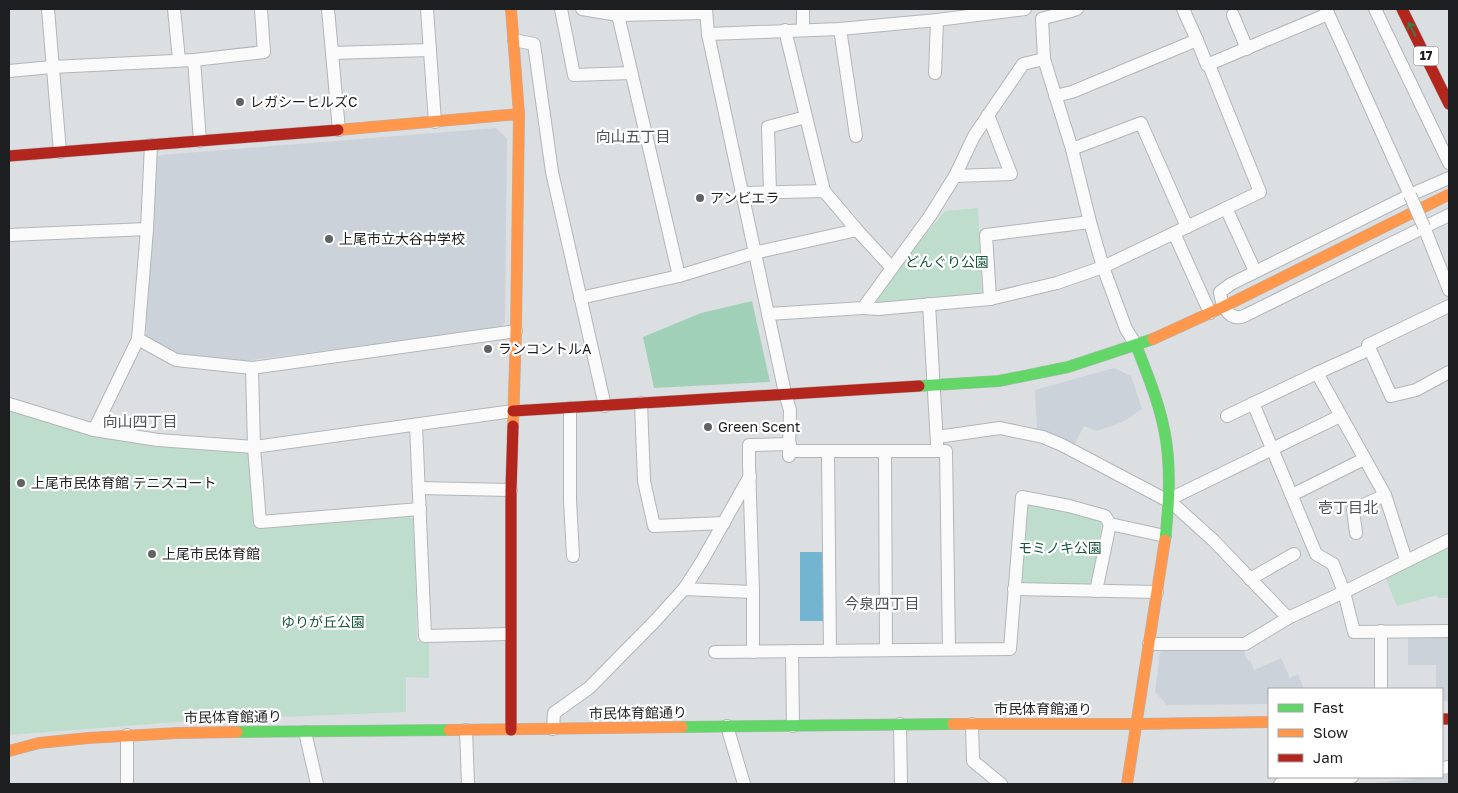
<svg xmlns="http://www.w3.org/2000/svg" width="1458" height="793" font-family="'Golos Text','Noto Sans JP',sans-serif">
<rect width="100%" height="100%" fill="#dcdfe2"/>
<g fill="#ccd2d9">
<polygon points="496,128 507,138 505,321 501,328 237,362 177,353 149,339 146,334 157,157 161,155"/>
<polygon points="1114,368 1131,376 1142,409 1123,422 1097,431 1084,426 1073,447 1037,431 1035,390"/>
<polygon points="1449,635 1449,701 1442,701 1442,689 1436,689 1436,665 1408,665 1408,636"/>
<polygon points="1166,649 1243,649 1248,661 1250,660 1254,670 1281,658 1290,678 1298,674 1304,689 1269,689 1269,704 1167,705 1155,692 1160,653"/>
<polygon points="1449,775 1449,784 1366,784 1431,777 1442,777 1442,776"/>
</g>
<g fill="#beddcd">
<polygon points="978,208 982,293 877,305 873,298 885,282 945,211"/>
<polygon points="9,410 248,452 257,528 409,517 414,520 417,641 429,641 429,678 406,677 406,712 203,720 9,735"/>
<polygon points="1032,504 1100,519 1102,523 1092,581 1087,586 1023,585 1019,582 1026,508"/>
<polygon points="1449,544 1449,598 1438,598 1437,595 1397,606 1385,576"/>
</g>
<polygon fill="#a1d0b9" points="752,301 770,382 654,388 643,337 701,313"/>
<polygon fill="#73b4d1" points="800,552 824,552 825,621 800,621"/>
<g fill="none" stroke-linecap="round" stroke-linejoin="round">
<g stroke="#b3b5b7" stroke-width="14">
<g id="street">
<polyline points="48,9 60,152"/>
<polyline points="174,9 179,60"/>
<polyline points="328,9 339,130"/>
<polyline points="427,9 435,122"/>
<polyline points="561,9 574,75 631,73"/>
<polyline points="582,9 618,15 706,13"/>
<polyline points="706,9 708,34 785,393 790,410 789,451"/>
<polyline points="1183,9 1197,40"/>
<polyline points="1326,9 1410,195"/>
<polyline points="1375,9 1449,163"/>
<polyline points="618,15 679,276"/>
<polyline points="1233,15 1247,49"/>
<path d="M 1042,19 C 1053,15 1065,13 1077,9"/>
<polyline points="840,29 856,136"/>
<polyline points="785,30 824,191"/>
<polyline points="803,30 803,9"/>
<polyline points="708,34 840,29 937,20 1025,9"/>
<polyline points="514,40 534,44 552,172 605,406"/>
<polyline points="332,53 430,50"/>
<polyline points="1044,59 1072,149 1090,222 1103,267 1126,329 1136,345"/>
<polyline points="194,60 200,141"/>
<polyline points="9,71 52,67 194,60 264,52 261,9"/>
<polyline points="935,73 937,20"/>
<polyline points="1055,96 1072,92 1197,40 1207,65 1328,14"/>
<polyline points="1072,149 1141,123 1187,227"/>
<polyline points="955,176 1011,174 988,115"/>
<path d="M 1449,178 L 1410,195 L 1231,284 L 1220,292 C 1221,302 1227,319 1240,317 C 1243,317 1246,315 1248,314 L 1449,215"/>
<polyline points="770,192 768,127 806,117"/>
<polyline points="741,193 824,191 857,230 892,268"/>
<polyline points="1226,208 1255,271"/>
<polyline points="1424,227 1449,290"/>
<polyline points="1174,233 1210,313"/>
<polyline points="9,235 147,229"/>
<polyline points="580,298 679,276 754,253 857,230"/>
<polyline points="990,299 986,235 1090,222"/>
<polyline points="929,304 937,444"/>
<polyline points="1449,306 1368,345 1391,396 1416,390 1449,372"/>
<polyline points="863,308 878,309 990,299 1057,283 1103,267 1260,192 1209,65"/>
<polyline points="768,314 863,308 930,216 955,176 974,136 1023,64 1044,59 1042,19"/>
<polyline points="138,339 176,360 252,368 516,331"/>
<polyline points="252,368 254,447 260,522 420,509"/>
<polyline points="1317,373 1370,349"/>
<polyline points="641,403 644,481 654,526 724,523"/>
<polyline points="1253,403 1316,554 1333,564 1344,592 1354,632 1449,631"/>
<polyline points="9,404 94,430 158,440 254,447 513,411"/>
<polyline points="570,408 570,500 573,556"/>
<polyline points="1227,416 1317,373 1385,495 1406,560"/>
<polyline points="416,425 425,636 510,634"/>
<polyline points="94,430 138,339 147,229 151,145"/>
<polyline points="937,437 1000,428 1043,437 1062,445 1172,503 1213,540 1288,618"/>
<polyline points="828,451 830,651"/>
<polyline points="885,451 886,650"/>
<polyline points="789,456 789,451 946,451 949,649"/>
<polyline points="419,488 511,490"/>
<polyline points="1292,495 1364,459"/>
<polyline points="1172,503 1174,497 1340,416"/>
<polyline points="1356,533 1353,510 1385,495"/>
<polyline points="1250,579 1294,554"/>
<polyline points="684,589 753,592"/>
<polyline points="1014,589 1157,592"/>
<polyline points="1096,591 1110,524 1165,536"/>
<polyline points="1381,631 1381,689"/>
<polyline points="1149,644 1245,644 1288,618 1344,592 1449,540"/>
<polyline points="792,651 793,726"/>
<polyline points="715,652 1010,649 1022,497 1069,506 1105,516 1110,524"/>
<polyline points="753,652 753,592 749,464 749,445 790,444"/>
<polyline points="900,724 901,784"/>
<polyline points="972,724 973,761 1001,784"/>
<polyline points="727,726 744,784"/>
<polyline points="553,729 554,713 589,688 655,621 684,589 702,561 750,476"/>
<polyline points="466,730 468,784"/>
<polyline points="305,732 317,784"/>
<polyline points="127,735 127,784"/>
<polyline points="1442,768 1449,767"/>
<polyline points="1280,784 1352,777"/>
</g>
</g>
<g stroke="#b3b5b7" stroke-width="12">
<g id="fast">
<path d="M 1136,345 C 1148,376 1161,407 1166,440 C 1171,473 1169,507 1165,540"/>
<polyline points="919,386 999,381 1068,367 1153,339"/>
<polyline points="682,727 953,724"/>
<polyline points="237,732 449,730"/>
</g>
</g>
<g stroke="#b3b5b7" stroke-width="12">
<g id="slow">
<polyline points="511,9 519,114 516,331 513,426"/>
<polyline points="338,130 519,114"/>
<polyline points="1153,339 1223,307 1448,195"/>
<polyline points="953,724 1136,724 1269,722"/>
<polyline points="449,730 682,727"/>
<polyline points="9,751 39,743 88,738 178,733 237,732"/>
<polyline points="1127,784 1165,540"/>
</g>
</g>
<g stroke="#b3b5b7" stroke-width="12">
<g id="jam">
<polyline points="1402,9 1449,104"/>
<polyline points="9,156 338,130"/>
<polyline points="513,411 919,386"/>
<polyline points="1442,719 1449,719"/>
<polyline points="511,730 511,490 513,426"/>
</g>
</g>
<use href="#street" stroke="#fafafb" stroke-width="12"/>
<use href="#fast" stroke="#63d668" stroke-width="11"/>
<use href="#slow" stroke="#ff974d" stroke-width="11"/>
<use href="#jam" stroke="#b3261e" stroke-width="11"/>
<g stroke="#b3b5b7" stroke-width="14" stroke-linecap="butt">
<polyline id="street-bridge" points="1410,195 1424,227"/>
</g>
<use href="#street-bridge" stroke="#fafafb" stroke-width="12"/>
</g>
<defs><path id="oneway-shaft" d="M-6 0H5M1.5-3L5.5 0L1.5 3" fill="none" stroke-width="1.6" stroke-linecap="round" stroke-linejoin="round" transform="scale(1.25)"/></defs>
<use stroke="#407a44" href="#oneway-shaft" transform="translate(1412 29) rotate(-116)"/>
<g fill="#606264" stroke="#fff" stroke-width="2">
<circle cx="240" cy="102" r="5"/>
<circle cx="700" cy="198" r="5"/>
<circle cx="329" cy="239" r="5"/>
<circle cx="488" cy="349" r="5"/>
<circle cx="708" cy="427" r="5"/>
<circle cx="21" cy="483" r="5"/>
<circle cx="152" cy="554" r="5"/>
</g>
<g text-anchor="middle" stroke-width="4.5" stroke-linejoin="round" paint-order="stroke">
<rect fill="#fff" stroke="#616263" stroke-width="1" x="1413.5" y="46.5" width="25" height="19" rx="4"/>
<g font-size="12" font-weight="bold" fill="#1d1e20">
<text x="1426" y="60">17</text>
</g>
<g font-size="14" fill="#1d1e20" stroke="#fff" text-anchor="start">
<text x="250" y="107">レガシーヒルズC</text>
<text x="710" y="203">アンビエラ</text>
<text x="339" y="244">上尾市立大谷中学校</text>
<text x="498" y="354">ランコントルA</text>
<text x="718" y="432">Green Scent</text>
<text x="31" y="488">上尾市民体育館 テニスコート</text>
<text x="162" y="559">上尾市民体育館</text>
</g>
<g font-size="14" fill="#165639" stroke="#fff">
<text x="947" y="267">どんぐり公園</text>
<text x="1060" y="553">モミノキ公園</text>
<text x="323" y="627">ゆりが丘公園</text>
</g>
<g font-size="14" fill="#1d1e20" stroke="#fff">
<text x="1043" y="714">市民体育館通り</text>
<text transform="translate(638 713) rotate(-1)" y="5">市民体育館通り</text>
<text transform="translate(233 717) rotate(-1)" y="5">市民体育館通り</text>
</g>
<g font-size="15" fill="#4f5357" stroke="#fff">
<text x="633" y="142">向山五丁目</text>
<text x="140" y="427">向山四丁目</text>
<text x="1348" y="513">壱丁目北</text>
<text x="882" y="609">今泉四丁目</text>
</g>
</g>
<rect width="1458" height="793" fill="none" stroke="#1d1e20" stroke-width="20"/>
<rect x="1268" y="688" width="175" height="90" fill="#ffffff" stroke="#a5a5a6"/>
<rect x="1278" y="704" width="25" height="8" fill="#63d668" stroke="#a5a5a6"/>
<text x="1313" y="713" font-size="15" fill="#1d1e20">Fast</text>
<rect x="1278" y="729" width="25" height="8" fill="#ff974d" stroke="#a5a5a6"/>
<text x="1313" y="738" font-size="15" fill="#1d1e20">Slow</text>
<rect x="1278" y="754" width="25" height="8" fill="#b3261e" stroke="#a5a5a6"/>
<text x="1313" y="763" font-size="15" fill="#1d1e20">Jam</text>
</svg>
